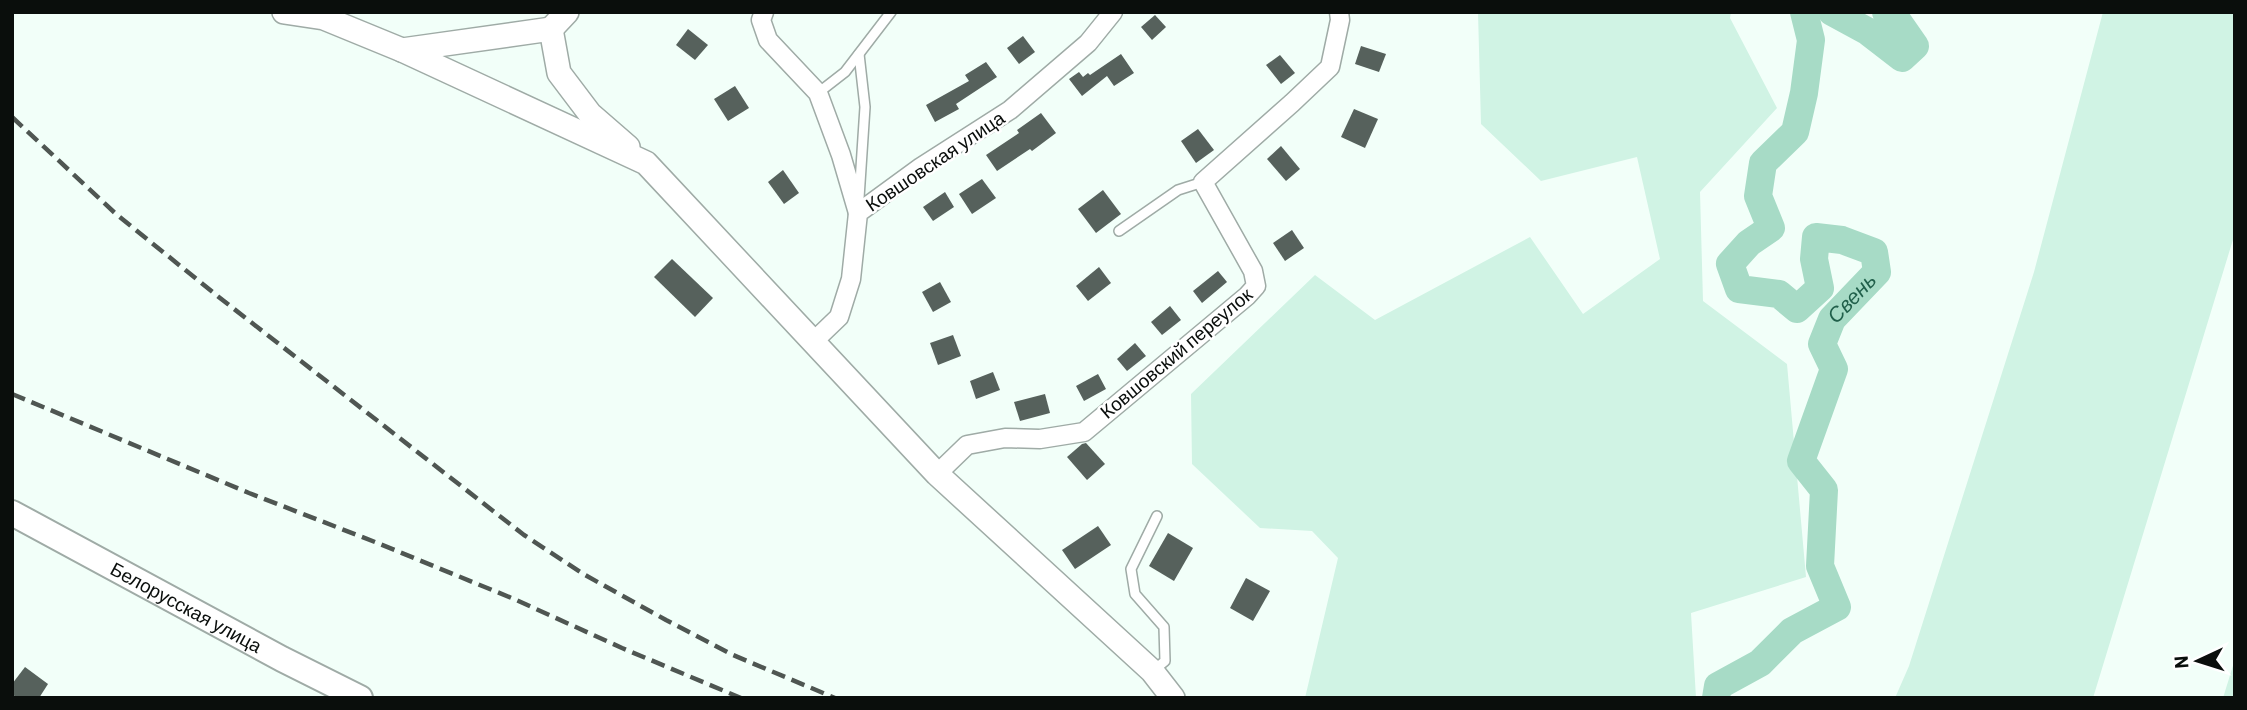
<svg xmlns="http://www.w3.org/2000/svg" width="2247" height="710" font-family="Barlow,sans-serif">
<rect width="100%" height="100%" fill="#f2fff9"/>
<g fill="#d0f3e4">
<polygon points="1478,12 1731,12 1730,18 1777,108 1700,192 1703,301 1787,364 1806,577 1691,613 1696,698 1305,698 1338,558 1312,531 1260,528 1192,464 1191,394 1315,275 1375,320 1530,237 1583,314 1660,259 1637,157 1541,181 1481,124"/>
<polygon points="2103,12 2235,12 2235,233 2093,698 1895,698 1909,666 2034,272"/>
<polygon points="2235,659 2235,698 2223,698"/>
</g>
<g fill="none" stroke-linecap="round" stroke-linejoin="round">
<g stroke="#a7dbc6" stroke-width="28">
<polyline points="1832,12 1867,31 1902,58 1915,46 1899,23 1886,12"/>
<path id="s1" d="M 1716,698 L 1718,686 L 1760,663 L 1792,631 L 1837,607 L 1820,566 L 1824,490 L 1801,461 L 1834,369 L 1822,344 L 1832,319 L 1877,272 L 1874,252 L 1842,240 L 1816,237 L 1814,259 L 1820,288 L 1797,309 L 1779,294 L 1739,289 L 1730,264 L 1749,243 L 1771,228 L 1758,196 L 1763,163 L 1795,132 L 1804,93 L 1811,40 L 1804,12"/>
</g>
</g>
<g fill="#56615c">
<polygon points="1155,15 1166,27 1152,40 1141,27"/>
<polygon points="688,29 708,45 695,60 676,45"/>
<polygon points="1023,36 1035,52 1019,64 1007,48"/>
<polygon points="1361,46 1386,54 1379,72 1355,64"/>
<polygon points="1121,54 1134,73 1114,86 1107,76 1082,96 1069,79 1079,72 1083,77 1088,73 1090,75"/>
<polygon points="1280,55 1295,73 1281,84 1266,65"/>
<polygon points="986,62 997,77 956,104 959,109 935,122 926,105 969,81 965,75"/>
<polygon points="735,86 749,108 728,121 714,99"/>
<polygon points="1354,109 1378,119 1365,148 1341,137"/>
<polygon points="1041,113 1056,133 1032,151 1030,149 997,171 986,155 1019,133 1017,130"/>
<polygon points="1198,129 1214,150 1196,163 1181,141"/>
<polygon points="1281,146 1300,169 1286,181 1267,159"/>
<polygon points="783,170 799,193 784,204 768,182"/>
<polygon points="982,179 996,198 972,214 959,194"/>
<polygon points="1103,190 1121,214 1096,233 1078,209"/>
<polygon points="945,192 954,207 933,221 923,207"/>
<polygon points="1292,230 1304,248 1285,261 1273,243"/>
<polygon points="672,259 713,298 695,317 654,277"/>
<polygon points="1099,267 1111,283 1088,301 1076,286"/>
<polygon points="1218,271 1227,282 1202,303 1193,291"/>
<polygon points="940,282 951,302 933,312 922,292"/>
<polygon points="1170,306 1181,320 1162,335 1151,322"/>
<polygon points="953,335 961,356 938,365 930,343"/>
<polygon points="1135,343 1146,356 1127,371 1117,359"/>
<polygon points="993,372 1000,390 976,399 970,381"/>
<polygon points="1098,374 1106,389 1084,401 1076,386"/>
<polygon points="1045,394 1050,413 1020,421 1014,402"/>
<polygon points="1086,443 1105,464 1087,480 1067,457 1082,444"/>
<polygon points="1098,526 1111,545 1075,569 1062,550"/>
<polygon points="1168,533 1193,548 1174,581 1149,566"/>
<polygon points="1246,578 1270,591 1253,621 1230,608"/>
<polygon points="25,667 48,684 39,698 17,698 12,694 12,684"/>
</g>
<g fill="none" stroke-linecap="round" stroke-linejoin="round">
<g stroke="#9faba6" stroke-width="12">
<g id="service">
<polyline points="859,54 865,107 859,198"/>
<polyline points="818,93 845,72 891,12"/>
<polyline points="1119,231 1178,190 1203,182"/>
<polyline points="1154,670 1165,661 1164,627 1135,594 1131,569 1157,516"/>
</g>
</g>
<g stroke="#9faba6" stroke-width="21">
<g id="minor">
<polyline points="764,12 761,20 768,40 818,93 841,155 858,213"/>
<polyline points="814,341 839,317 851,279 858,213 921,167 1010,110 1088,43 1113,12"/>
<polyline points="937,474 967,445 1005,438 1040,439 1084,432 1247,296 1256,286 1253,271 1203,182 1292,103 1330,67 1340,20 1339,12"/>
</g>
</g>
<g stroke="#9faba6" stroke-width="26">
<g id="tertiary">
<polyline points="284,12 324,18 402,50 646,163 937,474 1152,671 1173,698"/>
<polyline points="551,29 559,73 590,114 628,147"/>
<polyline points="551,29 567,12"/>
<polyline points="402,50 551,29"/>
</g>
</g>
<g stroke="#9faba6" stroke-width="28">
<g id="secondary">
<path id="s2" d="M 12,513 L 282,659 L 360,698"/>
</g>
</g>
<use href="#service" stroke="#fff" stroke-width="9"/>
<use href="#minor" stroke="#fff" stroke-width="18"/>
<use href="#tertiary" stroke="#fff" stroke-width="23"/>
<use href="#secondary" stroke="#fff" stroke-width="24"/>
<g stroke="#4f5652" stroke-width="4.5" stroke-dasharray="14 7" stroke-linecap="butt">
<polyline points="12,117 116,214 220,298 524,535 585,575 666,620 733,655 835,698"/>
<polyline points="12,394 249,493 375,542 514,599 622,648 741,698"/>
</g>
</g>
<g text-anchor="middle" stroke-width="5" stroke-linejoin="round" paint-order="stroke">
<g font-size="19" fill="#0a0e0c" stroke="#fff">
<text transform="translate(935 161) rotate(-34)" y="7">Ковшовская улица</text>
<text transform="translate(1176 353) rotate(-40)" y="7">Ковшовский переулок</text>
<text dy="7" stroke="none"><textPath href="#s2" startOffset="198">Белорусская улица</textPath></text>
</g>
<g font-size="21" font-style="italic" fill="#21604b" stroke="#fff">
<text dy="7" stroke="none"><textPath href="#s1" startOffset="495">Свень</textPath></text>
</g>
</g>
<rect width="2247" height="710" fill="none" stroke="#0a0e0c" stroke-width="28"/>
<g transform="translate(2198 661) rotate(266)" stroke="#ffffff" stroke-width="5" paint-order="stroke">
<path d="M0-5L12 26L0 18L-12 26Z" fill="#0a0e0c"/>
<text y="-10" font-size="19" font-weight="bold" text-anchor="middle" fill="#0a0e0c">N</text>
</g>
</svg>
